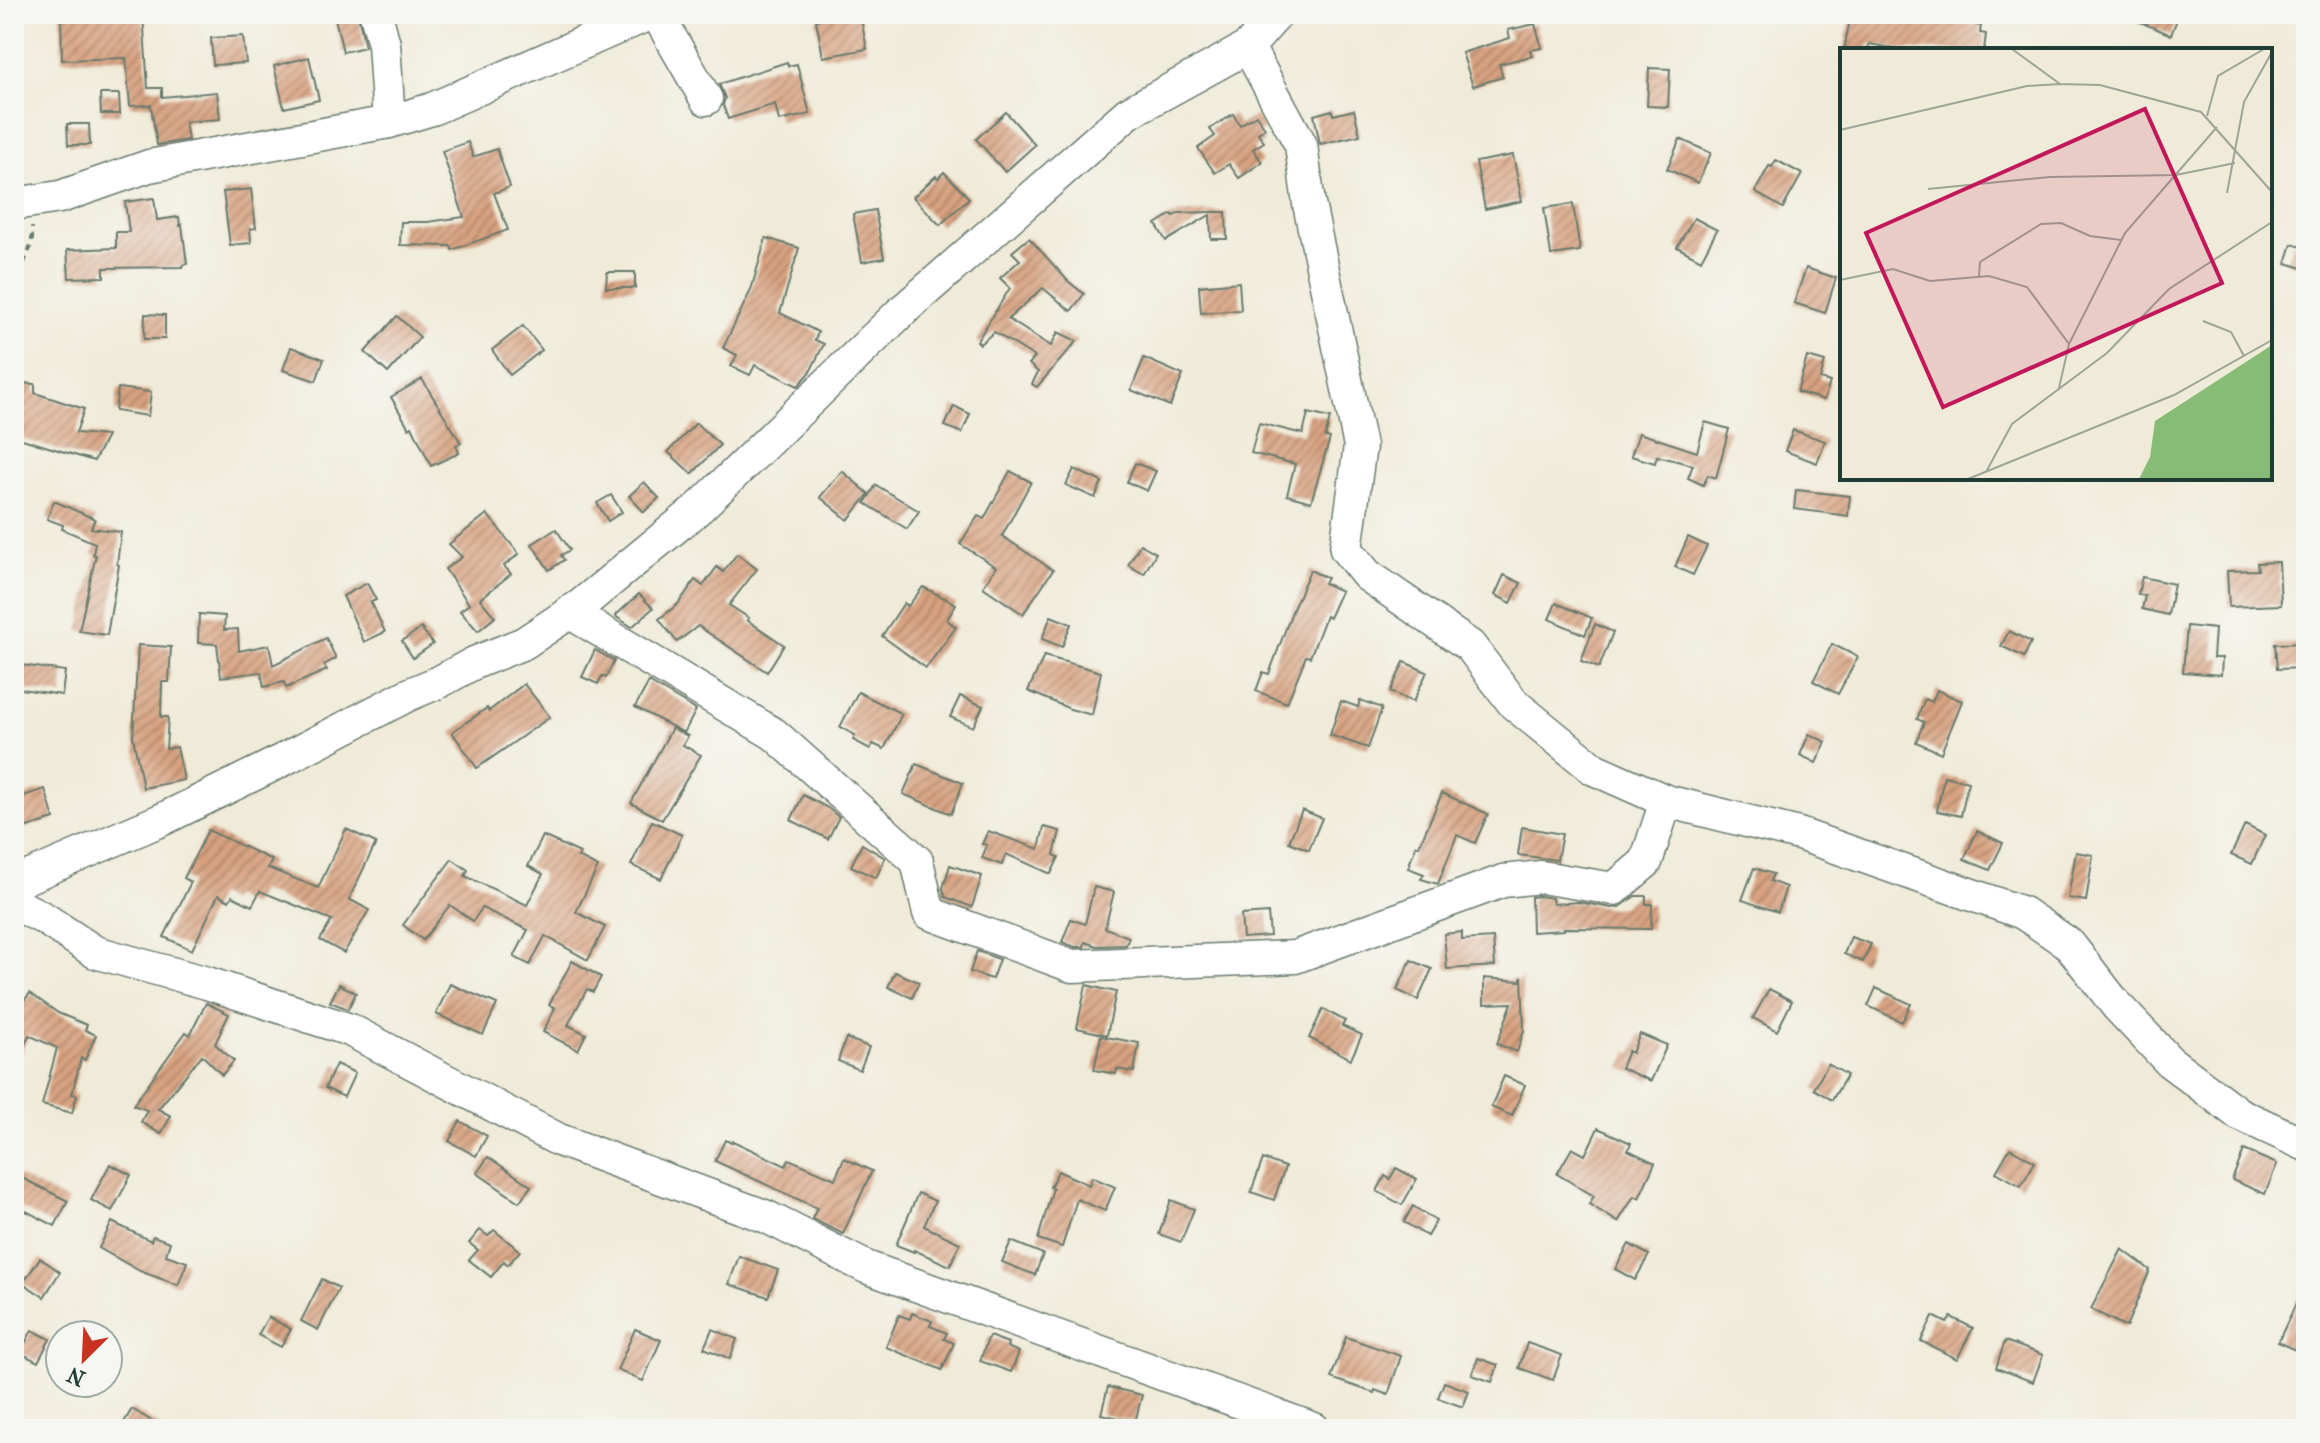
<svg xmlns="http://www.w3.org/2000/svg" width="2320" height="1443" font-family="'IM FELL French Canon',serif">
<defs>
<pattern id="building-hatch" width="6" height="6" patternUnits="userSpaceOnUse" patternTransform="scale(2)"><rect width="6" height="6" fill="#d8a280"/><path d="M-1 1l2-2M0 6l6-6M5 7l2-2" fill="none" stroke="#af856a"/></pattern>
</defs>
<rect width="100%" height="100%" fill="#f6f6f2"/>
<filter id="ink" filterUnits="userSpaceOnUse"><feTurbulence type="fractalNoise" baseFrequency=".0125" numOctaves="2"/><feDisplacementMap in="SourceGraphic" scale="16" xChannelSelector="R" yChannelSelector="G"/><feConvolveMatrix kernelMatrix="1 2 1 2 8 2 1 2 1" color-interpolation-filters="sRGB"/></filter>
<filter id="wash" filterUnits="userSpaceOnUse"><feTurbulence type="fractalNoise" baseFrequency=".006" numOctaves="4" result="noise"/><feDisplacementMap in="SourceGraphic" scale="32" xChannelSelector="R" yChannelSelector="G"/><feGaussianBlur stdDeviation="1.8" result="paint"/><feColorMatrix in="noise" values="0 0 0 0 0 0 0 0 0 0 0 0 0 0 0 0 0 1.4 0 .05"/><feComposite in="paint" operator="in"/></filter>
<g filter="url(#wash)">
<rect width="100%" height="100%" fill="#f0ebd8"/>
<g id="blocks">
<g fill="url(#building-hatch)">
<polygon points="61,14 143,14 148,88 162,88 162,97 217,92 220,119 185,122 188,140 157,145 151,105 130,106 126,58 62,60"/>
<polygon points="334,14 358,14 365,47 343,52"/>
<polygon points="846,14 860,14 867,49 823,57 816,20"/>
<polygon points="1851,14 1915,14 1981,26 1980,33 1986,34 1984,50 1903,50 1869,44 1868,50 1844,50"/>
<polygon points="2121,14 2179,14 2171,35"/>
<polygon points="1535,24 1542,48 1530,50 1532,56 1499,64 1503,77 1473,86 1462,53 1510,38 1508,30"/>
<polygon points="243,36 246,63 213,65 211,38"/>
<polygon points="309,57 319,100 284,108 274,66"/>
<polygon points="787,62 788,66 797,64 810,114 779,121 775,104 728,119 723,105 725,98 719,84"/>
<polygon points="1649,68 1670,69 1668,107 1647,106"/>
<polygon points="100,94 119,94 120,114 101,114"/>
<polygon points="1332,110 1333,115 1354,110 1360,135 1320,144 1314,115"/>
<polygon points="1006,112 1035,145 1005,172 976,139"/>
<polygon points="1233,114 1240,125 1256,115 1265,128 1258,133 1264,142 1253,149 1262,162 1239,178 1229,164 1215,173 1198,148 1215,136 1210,129"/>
<polygon points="67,124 89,124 90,145 68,145"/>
<polygon points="1680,139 1711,153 1698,183 1667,169"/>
<polygon points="468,142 473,157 497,149 510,187 494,193 508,230 452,250 451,246 400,245 401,222 428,222 464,217 442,151"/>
<polygon points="1513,155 1522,201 1485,209 1476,162"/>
<polygon points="1776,160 1802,174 1783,208 1755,192 1769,166 1772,167"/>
<polygon points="944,172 969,198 940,225 913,197 936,176 938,178"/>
<polygon points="251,189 256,228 250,229 251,243 230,245 223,192"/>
<polygon points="154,198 157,220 179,217 180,226 182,225 187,264 183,265 183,267 104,268 104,277 69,278 67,250 116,248 116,232 129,232 125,202"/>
<polygon points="1573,204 1580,251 1551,255 1544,208"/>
<polygon points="875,210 884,258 862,262 853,214"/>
<polygon points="1210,212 1226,212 1227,239 1211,239 1210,215 1166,241 1156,224 1172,214 1174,216 1179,213"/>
<polygon points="1694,218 1717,230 1701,260 1677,247"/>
<polygon points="766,238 799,248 780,313 818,332 815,340 824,344 809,374 798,386 755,365 750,375 731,366 737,355 723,348 751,290"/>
<polygon points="1029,238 1068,281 1084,294 1071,311 1043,288 1008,319 1051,346 1058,332 1077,341 1037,387 1032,384 1038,372 1029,364 1035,357 994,332 980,344 977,341 1010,288 1000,278 1020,260 1012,252"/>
<polygon points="2292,244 2306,248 2306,269 2286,263"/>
<polygon points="1806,268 1836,278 1825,313 1794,303"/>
<polygon points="607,272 635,272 635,288 606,288"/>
<polygon points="1239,282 1241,310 1201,313 1199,286"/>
<polygon points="145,314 165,315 165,339 144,339"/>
<polygon points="397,316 420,337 388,373 365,352"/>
<polygon points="523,326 542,350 510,375 492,350"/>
<polygon points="291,347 324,359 316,381 283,370"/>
<polygon points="1807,357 1825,362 1820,379 1830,382 1824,400 1797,392"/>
<polygon points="1144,358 1183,375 1170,406 1131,390"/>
<polygon points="422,379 461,443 456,445 459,453 431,466 412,426 409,428 391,397"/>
<polygon points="14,383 35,384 35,393 84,409 76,433 107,436 94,461 19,438 25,402 14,402"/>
<polygon points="118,388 151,392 148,416 115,411"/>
<polygon points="954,406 970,414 962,433 945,426"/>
<polygon points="1308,413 1330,418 1325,437 1330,438 1311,502 1287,495 1295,464 1251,453 1259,423 1303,434"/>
<polygon points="1705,422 1729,429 1716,478 1708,475 1703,485 1688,478 1693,465 1657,456 1655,463 1631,456 1639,433 1697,452"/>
<polygon points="696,423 720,445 692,474 668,452"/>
<polygon points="1793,430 1825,441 1817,463 1785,451"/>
<polygon points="1135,463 1156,471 1147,491 1127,482"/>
<polygon points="1074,469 1102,482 1095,498 1066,485"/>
<polygon points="842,471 869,494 848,520 820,497"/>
<polygon points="1010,471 1031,482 1002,536 1053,570 1023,614 983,587 996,567 960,544 978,516 984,519"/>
<polygon points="644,482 659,498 644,512 629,496"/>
<polygon points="876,485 919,511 907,529 865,503"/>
<polygon points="1796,490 1850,496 1848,516 1794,509"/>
<polygon points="611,495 622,512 608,521 597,503"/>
<polygon points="54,501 95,519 91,528 121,532 117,564 119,565 107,635 79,631 96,555 93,555 95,543 62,529 63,525 47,519"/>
<polygon points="487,514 519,554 504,566 511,574 480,599 495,617 478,631 460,611 469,604 445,569 462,557 449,544"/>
<polygon points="556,529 570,550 561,555 564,560 549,570 532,544"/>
<polygon points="1688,537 1707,546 1693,575 1675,567"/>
<polygon points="1140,544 1156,553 1144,574 1128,565"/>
<polygon points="737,554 757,569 729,605 749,618 747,620 784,645 767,672 698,626 677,642 659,619 678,604 695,580 703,586 717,567 723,572"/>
<polygon points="2279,562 2281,605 2229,607 2227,571 2258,570 2257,563"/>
<polygon points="1310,570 1327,578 1324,583 1341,591 1329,618 1326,616 1310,657 1306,656 1287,703 1256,691 1263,672 1269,674 1293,609"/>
<polygon points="1504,575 1521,583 1511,603 1495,595"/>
<polygon points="2142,577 2174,584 2168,615 2142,609 2145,596 2138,594"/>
<polygon points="367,583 376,600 371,602 385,632 364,642 343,596"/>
<polygon points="923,587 956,604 947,620 956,627 926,668 882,636 904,603 908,606"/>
<polygon points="639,594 653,608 632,627 615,616"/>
<polygon points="1556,603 1592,618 1585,635 1549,619"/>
<polygon points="199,614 225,616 224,630 238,629 239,651 269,645 273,665 326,638 336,658 324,665 327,670 286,688 284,682 264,687 261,672 221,677 217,644 198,643"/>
<polygon points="1051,616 1071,624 1062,647 1042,639"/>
<polygon points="1595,624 1613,632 1599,668 1581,661"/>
<polygon points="2187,626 2215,629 2213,658 2222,658 2221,675 2183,672"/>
<polygon points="421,628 433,644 413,658 402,641"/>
<polygon points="2009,631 2031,642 2024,657 2001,646"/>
<polygon points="2306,643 2306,668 2277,669 2275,644"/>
<polygon points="1832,644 1858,657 1838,694 1813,681"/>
<polygon points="138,645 171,647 169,682 162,682 161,717 168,717 166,749 177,747 184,780 143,788 133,737"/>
<polygon points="595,650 614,661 606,678 602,676 598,684 582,677"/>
<polygon points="1044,656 1101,672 1092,715 1070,709 1028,691"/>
<polygon points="1404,662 1427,672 1413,702 1390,692"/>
<polygon points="14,664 65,671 62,695 14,688"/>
<polygon points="649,682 696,710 684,733 635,707"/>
<polygon points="524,684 550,717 477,768 452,732 487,708 489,711"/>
<polygon points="1937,690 1962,701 1941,753 1916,742 1924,722 1917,719 1925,699 1932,702"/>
<polygon points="858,692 902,714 884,749 873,744 870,749 853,740 855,735 840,727"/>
<polygon points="960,696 983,706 973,727 950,717"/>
<polygon points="1360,700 1382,708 1368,748 1330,735 1341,701 1358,707"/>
<polygon points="672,728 688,736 683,745 701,755 662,820 631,803"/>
<polygon points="1809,734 1826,742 1816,763 1800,755"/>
<polygon points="916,764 963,783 951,814 903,794"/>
<polygon points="1944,776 1968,782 1961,816 1937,811"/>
<polygon points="45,789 54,819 14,831 14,799"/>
<polygon points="1442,793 1488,814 1475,843 1457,835 1438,884 1421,879 1424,874 1408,868 1416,845 1419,846"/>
<polygon points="803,795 828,808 839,817 828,839 791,820"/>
<polygon points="1302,810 1322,818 1309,850 1289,842"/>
<polygon points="652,821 682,835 661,879 631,865"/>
<polygon points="2245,825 2265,835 2252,864 2231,855"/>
<polygon points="1044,827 1060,831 1054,855 1059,857 1051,874 1006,854 1002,865 982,858 987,845 982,844 988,831 1039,849"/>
<polygon points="1522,827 1562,834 1557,860 1518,855"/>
<polygon points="346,829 376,843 349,899 369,910 344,953 320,940 332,920 260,891 252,906 232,896 229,901 218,895 192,950 164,937 191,882 184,878 208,830 272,860 268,868 318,888"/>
<polygon points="1977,831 2003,843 1990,870 1964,859"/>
<polygon points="543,836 580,853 578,857 598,867 576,912 605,927 588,960 545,936 530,965 514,957 528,930 482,908 473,921 450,905 423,940 403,925 452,859 468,870 465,876 527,905 543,874 528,866"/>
<polygon points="862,844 885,858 876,878 851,866"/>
<polygon points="2076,852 2093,855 2086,901 2068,898"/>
<polygon points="950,865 982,876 972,907 945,897 943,888"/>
<polygon points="1754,868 1773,874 1770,881 1786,887 1778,912 1742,900"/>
<polygon points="1094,887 1114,892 1105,928 1129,937 1126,945 1097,946 1085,942 1084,947 1075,947 1062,942 1071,919 1085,924"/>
<polygon points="1540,896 1552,898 1553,904 1578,902 1612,908 1620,907 1635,896 1646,896 1646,904 1652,904 1651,929 1564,928 1564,930 1532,932 1531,897"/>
<polygon points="1268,913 1270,936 1243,938 1241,915"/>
<polygon points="1462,932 1462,940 1493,938 1495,966 1447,969 1444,934"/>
<polygon points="1851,937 1871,944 1863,962 1844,954"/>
<polygon points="977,951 999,959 992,979 970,972"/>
<polygon points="1411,960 1432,969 1418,1000 1397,990"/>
<polygon points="572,961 601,977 593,992 587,989 568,1025 586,1034 578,1050 543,1032 555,1008 549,1005"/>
<polygon points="895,972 919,982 912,998 888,987"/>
<polygon points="1522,976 1524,1030 1517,1052 1497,1044 1512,1003 1484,1004 1484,978 1520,981"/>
<polygon points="339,984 356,993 348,1009 330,1002"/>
<polygon points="450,984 497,1004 483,1035 436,1014"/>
<polygon points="1086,985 1116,992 1107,1035 1077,1028"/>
<polygon points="1876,988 1911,1004 1902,1022 1868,1006"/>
<polygon points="1769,989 1792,1001 1777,1031 1753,1018"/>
<polygon points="30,993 58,1013 87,1025 85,1030 96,1035 85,1060 81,1058 72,1094 77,1095 72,1113 42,1105 57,1048 29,1035 14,1069 14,996 23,1002"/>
<polygon points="206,1003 229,1014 215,1044 234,1061 222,1075 202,1055 158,1109 171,1116 161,1134 141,1122 147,1110 133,1105 186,1032 190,1035"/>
<polygon points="1323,1009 1345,1021 1342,1026 1362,1035 1351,1059 1309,1038"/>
<polygon points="1640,1034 1667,1045 1651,1081 1621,1068 1628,1051 1632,1053"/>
<polygon points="1101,1036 1139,1043 1134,1072 1117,1069 1116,1074 1094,1070"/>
<polygon points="846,1038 869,1047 860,1070 838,1061"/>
<polygon points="336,1064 355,1073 344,1097 325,1088"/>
<polygon points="1828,1064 1847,1075 1832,1100 1814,1089"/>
<polygon points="1504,1076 1525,1085 1512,1116 1491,1107"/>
<polygon points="460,1121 487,1136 476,1156 449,1141"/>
<polygon points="1598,1128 1631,1143 1628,1150 1655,1163 1639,1198 1634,1196 1618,1222 1589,1204 1594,1196 1557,1174 1572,1148 1585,1155"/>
<polygon points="725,1140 732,1143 733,1141 786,1166 789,1159 835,1179 844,1158 872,1171 843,1234 812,1219 817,1208 715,1161"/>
<polygon points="2010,1148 2035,1162 2021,1186 1996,1172"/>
<polygon points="2244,1150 2277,1164 2265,1194 2232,1180"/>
<polygon points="488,1157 531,1186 519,1202 477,1173"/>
<polygon points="1263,1159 1285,1167 1274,1200 1251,1192"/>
<polygon points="110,1164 131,1175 112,1211 91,1200"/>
<polygon points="1396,1168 1417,1179 1402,1205 1377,1191 1385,1176 1390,1179"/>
<polygon points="1058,1171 1089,1185 1092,1177 1115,1187 1105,1211 1077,1199 1062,1247 1038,1239 1053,1188 1050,1187"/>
<polygon points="14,1174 68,1201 55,1226 14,1205"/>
<polygon points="918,1193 935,1201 924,1226 960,1243 950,1266 914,1250 914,1252 896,1245"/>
<polygon points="1171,1200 1194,1209 1181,1242 1159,1234"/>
<polygon points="1413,1206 1436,1221 1427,1236 1404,1222"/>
<polygon points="112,1222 151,1241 153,1236 170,1242 166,1255 187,1262 178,1285 140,1271 99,1248"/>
<polygon points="480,1230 488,1236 494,1230 520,1251 508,1265 504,1261 491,1277 469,1260 478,1250 469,1243"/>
<polygon points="1011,1241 1043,1254 1035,1275 1002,1262"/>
<polygon points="1629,1244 1649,1255 1635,1280 1615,1269"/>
<polygon points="2122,1249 2150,1270 2126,1327 2091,1309"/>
<polygon points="739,1256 778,1270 768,1297 729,1284"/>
<polygon points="40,1258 60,1272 44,1297 23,1283"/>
<polygon points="322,1279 339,1288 318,1330 301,1321"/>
<polygon points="2306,1282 2306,1355 2278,1342"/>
<polygon points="912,1313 932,1321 930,1326 947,1333 944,1339 954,1343 942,1370 886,1347 899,1315 910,1319"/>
<polygon points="1933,1316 1947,1323 1951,1317 1973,1328 1957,1359 1921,1341"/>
<polygon points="268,1317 291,1329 281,1347 258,1335"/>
<polygon points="635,1329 661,1340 643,1381 617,1370"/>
<polygon points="712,1329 737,1339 730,1359 704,1348"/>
<polygon points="32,1330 50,1339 38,1362 20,1353"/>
<polygon points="989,1336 1008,1343 1007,1347 1019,1352 1011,1372 980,1361"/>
<polygon points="1346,1337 1401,1356 1388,1395 1375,1390 1374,1393 1331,1378"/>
<polygon points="2005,1341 2043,1355 2033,1382 1996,1368"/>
<polygon points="1527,1343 1562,1355 1553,1380 1519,1368"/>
<polygon points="1478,1358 1498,1365 1492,1382 1472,1375"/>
<polygon points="1444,1382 1469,1391 1463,1407 1438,1398"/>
<polygon points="1108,1387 1142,1395 1135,1422 1101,1414"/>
<polygon points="132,1409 165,1429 120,1429"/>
</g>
</g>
</g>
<g filter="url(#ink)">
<use href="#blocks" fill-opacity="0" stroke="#687a6d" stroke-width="2"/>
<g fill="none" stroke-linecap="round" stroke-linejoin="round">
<g stroke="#687a6d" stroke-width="35">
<g id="minor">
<polyline points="376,14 384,44 389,122"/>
<polyline points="657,14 706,99"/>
<polyline points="1277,14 1248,47 1301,145 1309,204 1360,446 1346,549 1367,575 1470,646 1514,704 1594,769 1666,801 1799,834 2023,913 2069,944 2117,1006 2169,1061 2239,1114 2306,1145"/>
<polyline points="14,204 60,197 149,166 389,122 432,109 649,14"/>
<polyline points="569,612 774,734 917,861 929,913 1072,966 1295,957 1503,881 1541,877 1614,889 1646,862 1666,801"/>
<polyline points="14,883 161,820 267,768 408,695 441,681 474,663 524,643 581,605 699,508 900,313 1128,113 1248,47"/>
<polyline points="14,903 45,919 95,952 207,983 350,1030 559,1140 767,1217 866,1267 1314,1429"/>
</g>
</g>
<polyline stroke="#687a6d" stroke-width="4" stroke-dasharray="6 6" stroke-linecap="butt" points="14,285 32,244 32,227"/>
<use href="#minor" stroke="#fff" stroke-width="32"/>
</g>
</g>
<g transform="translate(1840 48)">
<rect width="432" height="432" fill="#f0ebd8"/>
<path d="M 432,297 L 432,431 L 299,431 L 310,409 L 315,373 Z" fill="#87bc76"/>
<path fill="none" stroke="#9ca596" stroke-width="2" d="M 172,1 L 220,36 L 260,37 L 361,64 L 432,144M 367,68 L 378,28 L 424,1M 0,82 L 187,38 L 220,36M 88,141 L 210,129 L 336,127 L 395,115M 387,145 L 404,54 L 432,4M 139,228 L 140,214 L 201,176 L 221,175 L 250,188 L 281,192M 0,232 L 53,221 L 90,233 L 149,228 L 187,239 L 229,296 L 219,340M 363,273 L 391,284 L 404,308M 229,296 L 285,185 L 377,79M 146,424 L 172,376 L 267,305 L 329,241 L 432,174M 128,431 L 334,347 L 432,292"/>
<path fill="#c2185b" fill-opacity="0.15" stroke="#c2185b" stroke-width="4" d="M 305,61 L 382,235 L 103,359 L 26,185 Z"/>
<rect width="432" height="432" fill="none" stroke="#1f3d34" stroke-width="4"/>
</g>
<rect width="2320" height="1443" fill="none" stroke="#f6f6f2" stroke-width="48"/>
<g transform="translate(84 1359) rotate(204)"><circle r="38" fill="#f6f6f2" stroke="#a0aca6" stroke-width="2"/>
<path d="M0-6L14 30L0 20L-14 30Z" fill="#c8321e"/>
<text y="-12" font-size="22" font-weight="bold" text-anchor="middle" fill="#1f3d34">N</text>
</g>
</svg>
